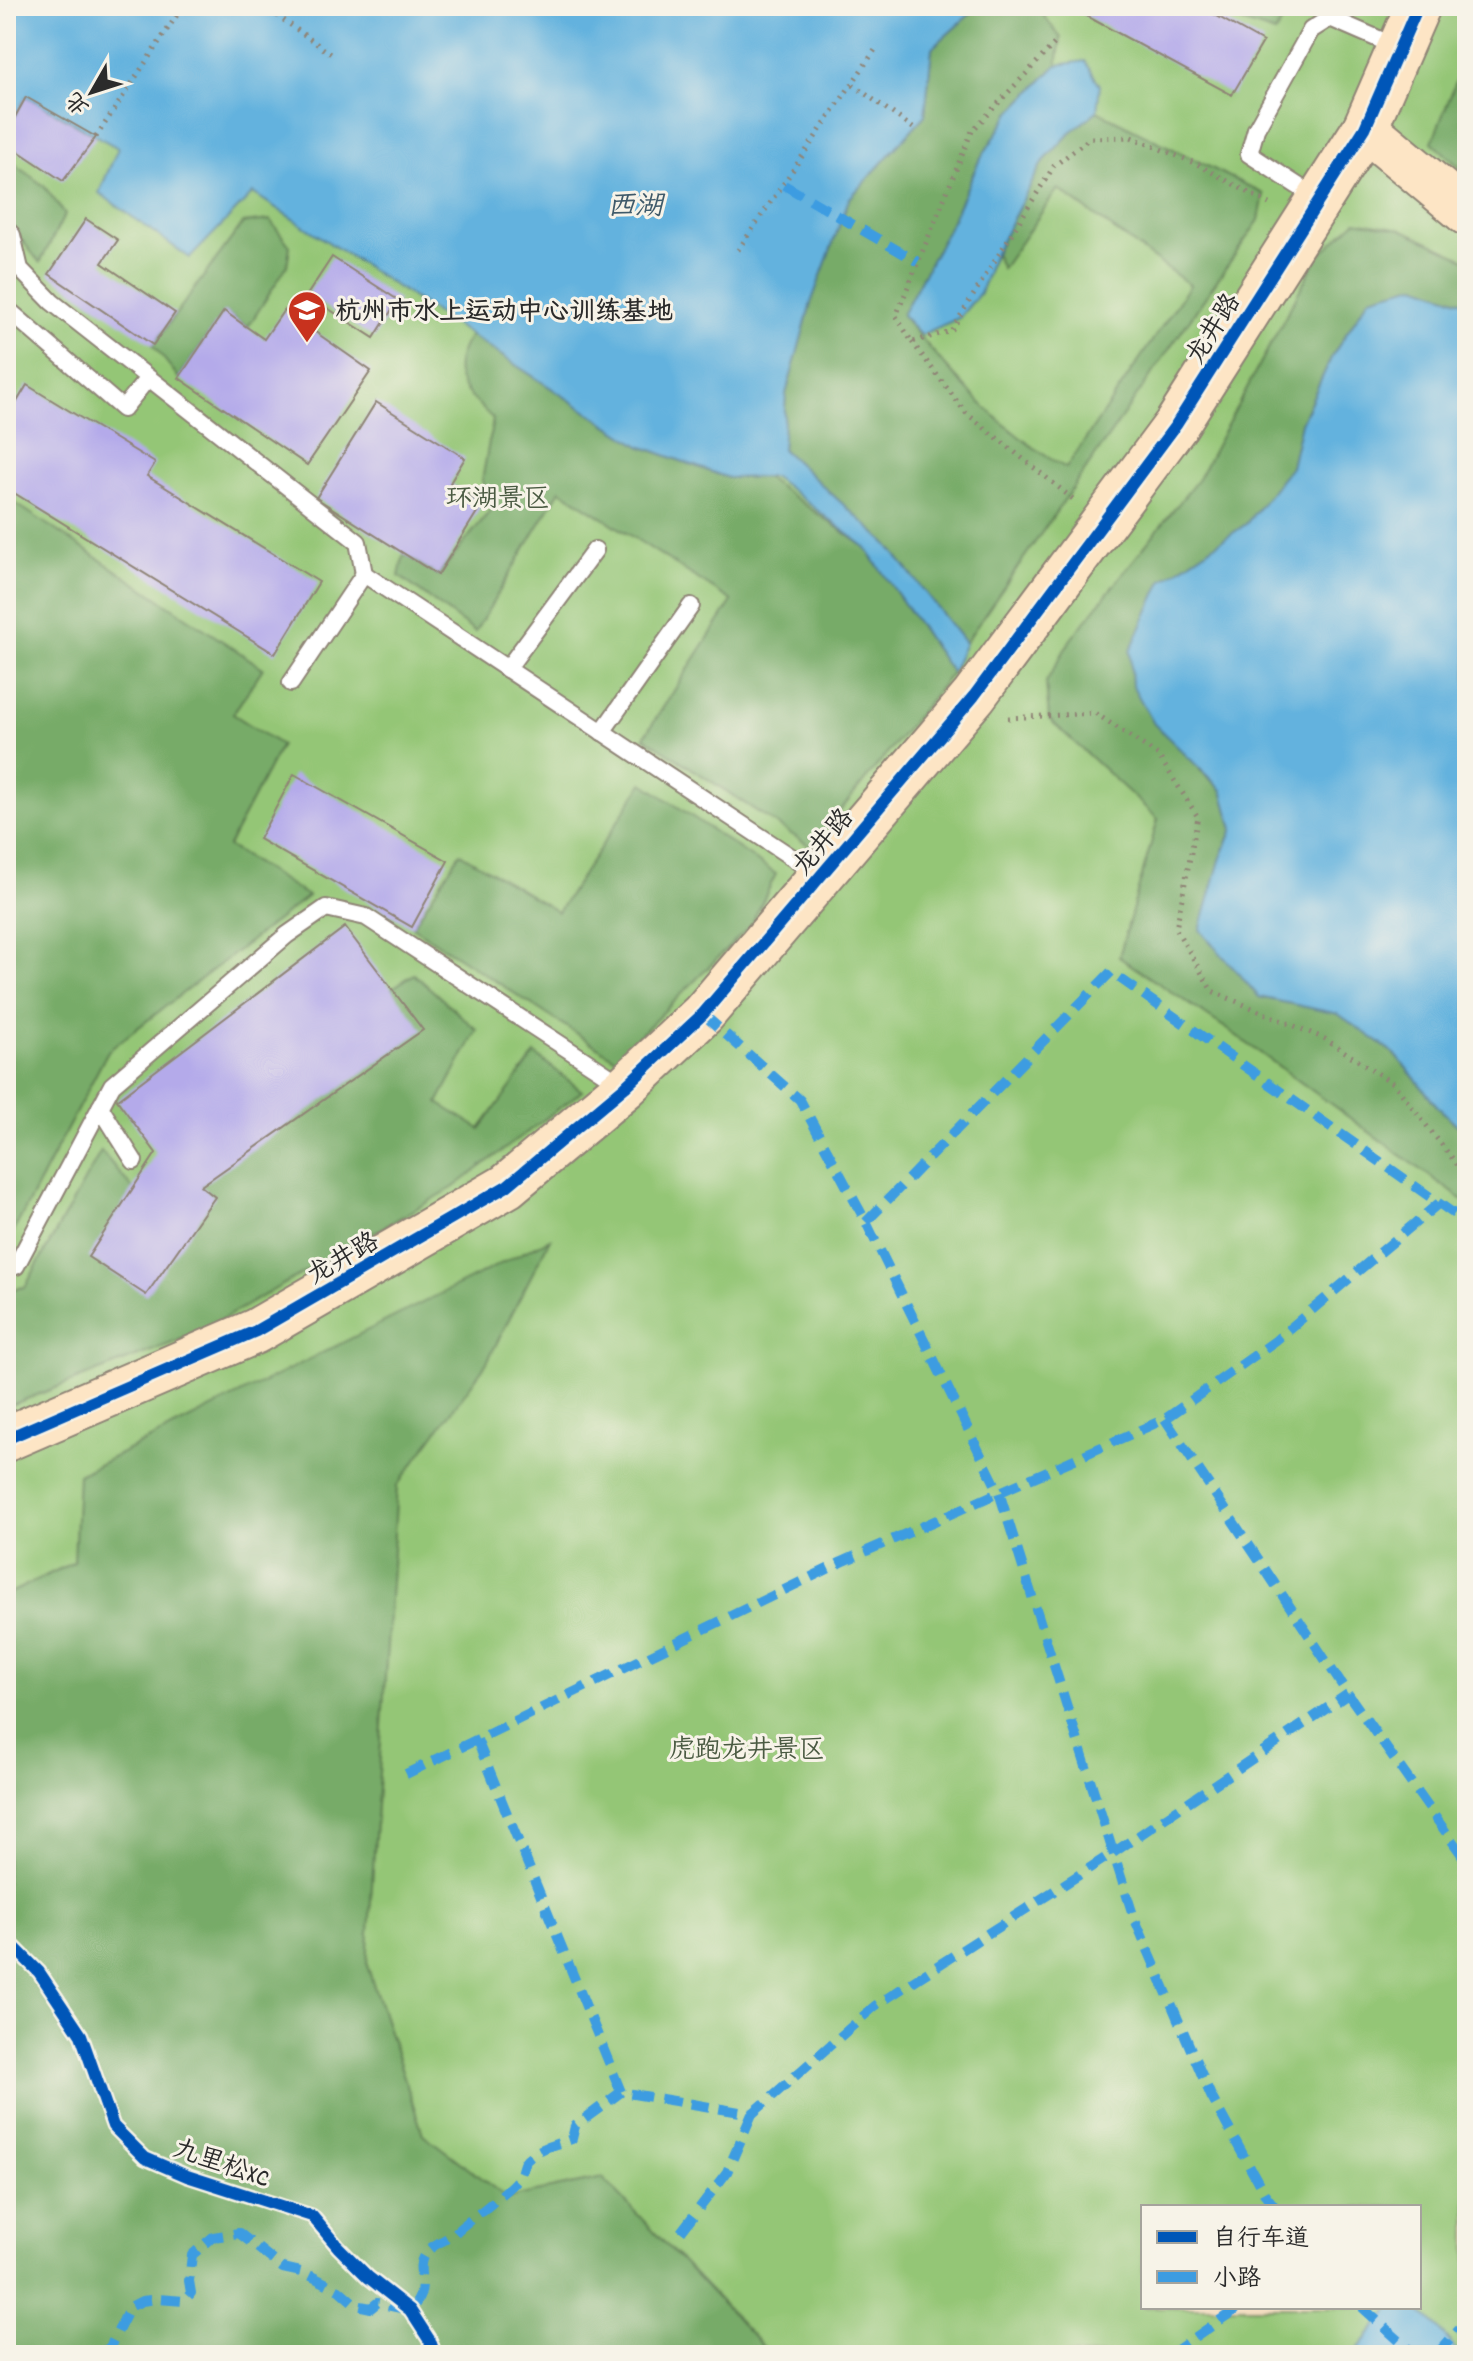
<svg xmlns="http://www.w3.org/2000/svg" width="1473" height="2361" font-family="Dekko,'LXGW WenKai TC',sans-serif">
<rect width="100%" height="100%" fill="#f7f3e8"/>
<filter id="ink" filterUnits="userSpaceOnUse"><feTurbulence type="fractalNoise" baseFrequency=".0125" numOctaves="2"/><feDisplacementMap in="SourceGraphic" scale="16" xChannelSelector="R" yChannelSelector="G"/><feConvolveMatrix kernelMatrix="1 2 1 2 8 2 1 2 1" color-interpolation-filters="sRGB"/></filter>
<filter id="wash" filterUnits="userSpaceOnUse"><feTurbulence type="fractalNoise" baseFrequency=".006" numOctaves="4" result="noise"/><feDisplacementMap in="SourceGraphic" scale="32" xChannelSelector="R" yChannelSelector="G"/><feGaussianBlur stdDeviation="1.8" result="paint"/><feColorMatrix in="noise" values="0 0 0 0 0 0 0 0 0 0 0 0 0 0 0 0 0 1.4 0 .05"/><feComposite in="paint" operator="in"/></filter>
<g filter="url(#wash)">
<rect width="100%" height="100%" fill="#f3ddc0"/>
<path fill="#94c676" stroke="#607850" stroke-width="2" fill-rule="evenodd" d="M 6,6 L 1467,6 L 1467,2355 L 6,2355 ZM 1143,2207 L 1419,2207 L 1419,2307 L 1143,2307 Z"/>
<g fill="#77ab67" stroke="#516b49" stroke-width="2">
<path d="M 979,6 L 1036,6 L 1061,38 L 1057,65 L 1011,112 L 979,161 L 949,227 L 902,315 C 949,372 1001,432 1066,468 L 1190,285 L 1058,189 L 1002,269 L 995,253 L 1042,163 L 1071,132 L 1097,111 L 1264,194 L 1259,220 L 965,643 L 887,544 L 782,449 L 786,394 L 811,303 L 849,199 L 925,115 L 932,48 Z"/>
<polygon points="1207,6 1292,6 1275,33 1205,10"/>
<polygon points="1467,54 1467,174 1432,142"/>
<polygon points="13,163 44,186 65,214 40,263 6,220 6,167"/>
<polygon points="270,220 290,246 287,266 248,327 224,312 179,378 153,345 243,223"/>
<polygon points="1356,221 1401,229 1467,260 1467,303 1416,285 1370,297 1332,356 1301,423 1291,467 1246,524 1162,581 1200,770 1222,790 1233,829 1220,860 1259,997 1338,1013 1395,1054 1439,1108 1467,1134 1467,1203 1230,1031 1119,957 1158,819 1049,719 1046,682 1071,639 1198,479 1318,256"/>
<path d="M 470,335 L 640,446 L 728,478 L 765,477 L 865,547 L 952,673 L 811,847 L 644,737 L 732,601 L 560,490 L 475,632 L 399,576 L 404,554 L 438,575 L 493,507 L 482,481 L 493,419 C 463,389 443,376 470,335 Z"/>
<polygon points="6,497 263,668 233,714 281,745 228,846 308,896 108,1051 10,1238 6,1237"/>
<polygon points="643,783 776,874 751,925 616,1059 412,927 460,853 558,912"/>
<polygon points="414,974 477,1030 438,1103 480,1129 535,1054 582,1091 454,1187 198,1333 6,1407 6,1290 25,1287 101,1151 133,1189 201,1186 363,1007"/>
<polygon points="550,1239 486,1364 397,1486 367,1965 423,2134 507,2198 603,2178 771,2355 6,2355 6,1595 74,1562 78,1475"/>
</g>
<g fill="#64b2de" stroke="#486e84" stroke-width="2">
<polygon points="6,6 979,6 932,48 925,115 849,199 811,303 786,394 782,449 887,544 965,643 952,673 865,547 774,477 728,478 640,446 253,193 190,258 99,193 118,148 26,97 6,133"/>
<polygon points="1085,61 1100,85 1097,111 1071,132 1042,163 995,253 980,293 959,318 921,335 902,315 949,227 979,161 1011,112 1057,65"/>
<polygon points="1416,285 1467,303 1467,1134 1439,1108 1395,1054 1338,1014 1259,997 1200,930 1220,860 1233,829 1222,790 1154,724 1132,685 1130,651 1162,581 1246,524 1291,467 1301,423 1332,356 1370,297"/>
<path d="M 1392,2307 C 1429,2307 1439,2329 1460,2355 L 1359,2355 L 1358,2349 Z"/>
</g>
<g id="blocks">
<g fill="#b4aaea">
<polygon points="1068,6 1199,6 1263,42 1232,95"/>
<polygon points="26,97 96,137 63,181 6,143 6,133"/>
<polygon points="86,219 118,240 102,263 175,313 153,345 49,274"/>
<polygon points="332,257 398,300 374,338 307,295"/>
<polygon points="284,310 371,371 307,465 179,378 224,311 264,339"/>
<polygon points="27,385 155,463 147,476 319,582 275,654 6,488 6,420"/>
<polygon points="376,402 465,458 450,483 482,504 438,575 316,498"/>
<polygon points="294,774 448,861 412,927 259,839"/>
<polygon points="345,927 423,1030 201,1186 215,1197 146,1295 88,1257 156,1153 117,1100"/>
</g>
</g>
</g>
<g filter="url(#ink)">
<use href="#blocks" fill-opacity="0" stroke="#8f8476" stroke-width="2"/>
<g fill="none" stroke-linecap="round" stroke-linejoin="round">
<g stroke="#8f8476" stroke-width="20">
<g id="lane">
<polyline points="1318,199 1249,154 1256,129 1311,30 1330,18 1397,47"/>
<polyline points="6,229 12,235 20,269 52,302 358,542 364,574"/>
<polyline points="6,308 123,409 148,378"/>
<polyline points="507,669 595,550"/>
<polyline points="291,683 364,574 820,876"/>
<polyline points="602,732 691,606"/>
<polyline points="100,1107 134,1161"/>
<polyline points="6,1268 16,1266 112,1085 287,935 326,908 366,917 624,1086"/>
</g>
</g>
<g stroke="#8f8476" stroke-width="48">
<g id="secondary">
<polyline points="1365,128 1467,213"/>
<polyline points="6,1439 256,1331 507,1186 625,1087 703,1014 974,696 1176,425 1365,128 1418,6"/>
</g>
</g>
<g stroke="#8f8476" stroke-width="5" stroke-dasharray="2 6" stroke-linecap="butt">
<polyline points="264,6 331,54"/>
<polyline points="1054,44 972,131 896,316 912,342 951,331 1054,166 1090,138 1131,137 1197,164 1269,204"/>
<polyline points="853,85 913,128"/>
<polyline points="96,137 183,6"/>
<polyline points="738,250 875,50"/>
<polyline points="912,342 966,413 1073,499"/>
<polyline points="1008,718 1095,713 1158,755 1198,817 1176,929 1212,991 1325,1039 1394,1084 1467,1177"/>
</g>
<use href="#lane" stroke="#fff" stroke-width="16"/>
<use href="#secondary" stroke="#fde5c5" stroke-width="44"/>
<g stroke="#3d9ce1" stroke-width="10" stroke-dasharray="20 10" stroke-linecap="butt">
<polyline points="784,185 918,262"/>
<polyline points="703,1014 800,1100 866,1222 999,1492 1133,1915 1211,2096 1264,2193 1275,2207"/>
<polyline points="866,1222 1111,972 1467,1223"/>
<polyline points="1165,1419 1348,1694 1467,1862"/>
<polyline points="477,1740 621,2092 752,2114 875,2006 1113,1853 1348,1694"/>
<polyline points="406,1774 842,1562 1165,1419 1275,1341 1439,1203"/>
<polyline points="681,2232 727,2172 752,2114"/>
<polyline points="1362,2307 1415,2355"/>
<path d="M 100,2355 L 110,2347 L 130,2307 L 142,2301 L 158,2299 L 184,2301 L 191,2293 L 189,2281 L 192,2255 L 213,2237 L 239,2233 L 283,2268 L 305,2273 L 339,2290 L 356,2305 L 371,2308 L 377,2303 L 410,2310 C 434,2286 412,2271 425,2254 C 433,2243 446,2241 455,2233 C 466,2222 481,2213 493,2202 C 501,2195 514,2185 520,2176 C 523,2171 522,2164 527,2159 C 539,2148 557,2144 572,2139 L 575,2126 L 621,2092"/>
<polyline points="1170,2355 1239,2307"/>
<polyline points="1436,2355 1467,2321"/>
</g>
<g stroke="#f7f3e8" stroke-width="17">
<g id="cycleway">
<polyline points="6,1439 256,1331 507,1186 625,1087 703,1014 974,696 1176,425 1365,128 1418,6"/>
<polyline points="6,1939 39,1972 81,2035 113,2126 145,2158 187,2176 312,2216 338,2247 368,2277 410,2310 430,2341 435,2355"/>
</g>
</g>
<use href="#cycleway" stroke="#0057b8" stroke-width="12"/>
</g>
</g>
<defs>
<g id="university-pin" transform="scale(2)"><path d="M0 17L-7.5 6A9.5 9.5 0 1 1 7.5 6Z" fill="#c8321e" stroke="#f7f3e8"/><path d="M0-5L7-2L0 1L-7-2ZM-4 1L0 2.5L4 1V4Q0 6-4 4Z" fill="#fff"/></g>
</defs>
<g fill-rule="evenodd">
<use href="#university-pin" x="307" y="310"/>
</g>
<g text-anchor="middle" stroke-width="6" stroke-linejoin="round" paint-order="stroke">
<g font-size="26" font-weight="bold" fill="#2b2b2b" stroke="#f7f3e8" text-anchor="start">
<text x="335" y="319">杭州市水上运动中心训练基地</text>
</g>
<g font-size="26" fill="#2b2b2b" stroke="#f7f3e8">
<text transform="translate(1212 328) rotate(-58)" y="9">龙井路</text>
<text transform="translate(822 841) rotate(-50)" y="9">龙井路</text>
<text transform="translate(342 1257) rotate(-30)" y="9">龙井路</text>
<text transform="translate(222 2162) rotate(19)" y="9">九里松XC</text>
</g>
<g font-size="26" fill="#4a5a42" stroke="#f7f3e8">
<text x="498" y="506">环湖景区</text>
<text x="747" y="1757">虎跑龙井景区</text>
</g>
<g font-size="28" font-style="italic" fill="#3f5a6a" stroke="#f7f3e8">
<text x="635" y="214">西湖</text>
</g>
</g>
<rect width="1473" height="2361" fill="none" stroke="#f7f3e8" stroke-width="32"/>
<rect x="1141" y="2205" width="280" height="104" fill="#f7f3e8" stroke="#a5a39c" stroke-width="2"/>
<rect x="1157" y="2231" width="40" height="12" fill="#0057b8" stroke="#a5a39c" stroke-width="2"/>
<text x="1213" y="2245" font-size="24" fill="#2b2b2b">自行车道</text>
<rect x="1157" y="2271" width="40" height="12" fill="#3d9ce1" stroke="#a5a39c" stroke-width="2"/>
<text x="1213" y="2285" font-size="24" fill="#2b2b2b">小路</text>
<g transform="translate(92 92) rotate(231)" stroke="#f7f3e8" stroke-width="6" paint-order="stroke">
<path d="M0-6L14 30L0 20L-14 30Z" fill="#2b2b2b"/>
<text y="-12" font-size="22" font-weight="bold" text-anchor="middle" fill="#2b2b2b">北</text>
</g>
</svg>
